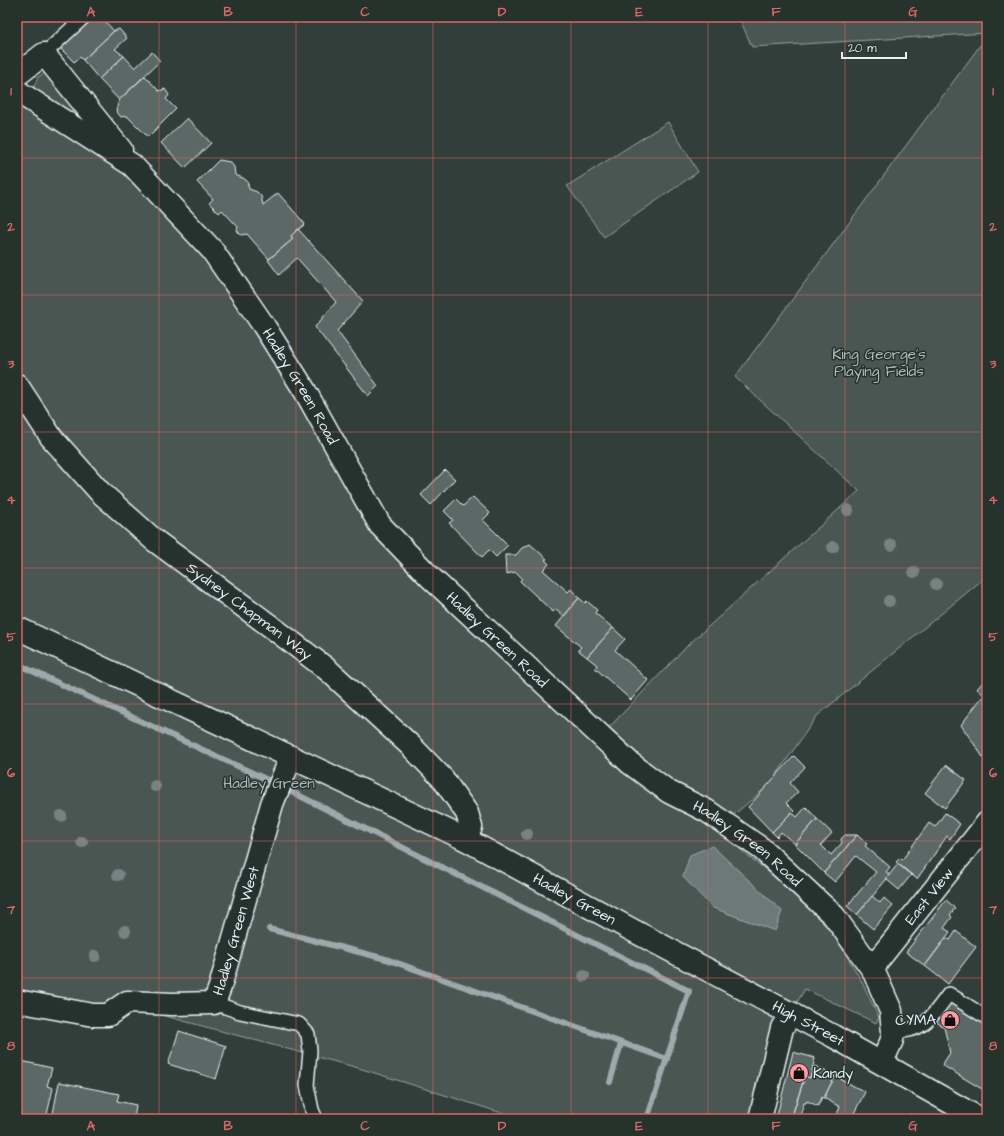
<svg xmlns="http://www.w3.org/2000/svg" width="1004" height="1136" font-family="'Architects Daughter',sans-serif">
<rect width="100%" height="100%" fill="#323e39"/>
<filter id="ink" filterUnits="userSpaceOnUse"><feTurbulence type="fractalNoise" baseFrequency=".025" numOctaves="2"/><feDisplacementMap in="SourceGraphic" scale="8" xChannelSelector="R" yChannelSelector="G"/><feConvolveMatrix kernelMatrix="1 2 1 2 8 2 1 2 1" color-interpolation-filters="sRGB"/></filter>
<g filter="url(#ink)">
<g fill="#495651" stroke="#98a4a4">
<polygon points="739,17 987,17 987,33 752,47"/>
<polygon points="987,36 987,576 817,716 770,784 716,830 771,874 806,905 835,936 861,980 879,1018 876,1023 805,989 772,1043 753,1119 521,1119 362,1069 154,1013 17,1001 17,100 126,173 208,259 275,361 373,531 596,741 689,644 859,491 735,377"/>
<polygon points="45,73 59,81 82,119 33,89 38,77"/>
<polygon points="668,122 698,172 604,237 567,186"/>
</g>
<polygon fill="#6d7978" stroke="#9ea9ab" points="712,846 782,911 775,931 713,908 683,877 690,855"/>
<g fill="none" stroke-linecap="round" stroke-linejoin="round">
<g stroke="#9ea9ab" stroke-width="6">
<polyline points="17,664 270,781"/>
<polyline points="288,790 689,991 647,1119"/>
<polyline points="269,929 386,959 667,1059"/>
<polyline points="610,1082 621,1044"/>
</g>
</g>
<g fill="#5c6865" stroke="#e8f1f8">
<polygon points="85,17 101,17 114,31 83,60 80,57 74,62 56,44"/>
<polygon points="119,29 127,38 115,49 124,56 99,79 83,60 114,31"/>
<polygon points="152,52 160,61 119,100 99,79 124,56 135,68"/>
<polygon points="145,76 159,91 165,89 169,95 166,99 176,109 148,137 127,116 121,117 116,111 119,100"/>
<polygon points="187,118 211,143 185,168 161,143"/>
<polygon points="219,160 230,162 234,167 235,175 243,178 247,181 249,189 257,192 261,196 263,205 278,193 305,224 291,236 293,239 269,259 247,234 241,235 239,233 237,230 238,227 222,210 219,213 209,203 213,199 197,182"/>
<polygon points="298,229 363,301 337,331 378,386 368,396 315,327 336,302 297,258 279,275 268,260 293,239 291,236"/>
<polygon points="445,470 455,479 431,505 421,495"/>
<polygon points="473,497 490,513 483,520 508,545 496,557 489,550 482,557 449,523 453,520 444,511 456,499 463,506"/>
<polygon points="530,544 547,559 545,560 549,564 543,570 568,592 571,589 579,598 564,616 556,609 553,612 520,581 522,578 516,572 506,574 505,555 516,555 522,548"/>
<polygon points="579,598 585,603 587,601 597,610 595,613 613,628 587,657 578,650 581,647 556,626"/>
<polygon points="613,628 625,639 615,650 648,680 631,700 595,668 597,665 587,657"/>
<polygon points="983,682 987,685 987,697 977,689"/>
<polygon points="982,697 987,701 987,751 983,757 961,725"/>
<polygon points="794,756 805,767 790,783 798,792 786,803 794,811 772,832 748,807"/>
<polygon points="946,765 966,780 945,808 925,793"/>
<polygon points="806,807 817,819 795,844 781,832 777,837 772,832 792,812 797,817"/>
<polygon points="945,813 960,824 950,839 947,836 917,879 896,862 900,858 902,860 929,823 935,827"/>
<polygon points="817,819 832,833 821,845 831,855 842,843 841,839 845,835 857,835 824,873 795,844"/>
<polygon points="857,835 867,844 865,846 890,867 886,872 890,875 857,915 847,906 876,872 856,856 835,882 824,873"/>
<polygon points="898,864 911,875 899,890 886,879"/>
<polygon points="872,896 880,903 884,898 893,906 873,929 857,915"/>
<polygon points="946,900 955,908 950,915 952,917 944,928 950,932 925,966 906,952"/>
<polygon points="956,931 976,947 948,984 925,966 946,938 950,940"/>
<polygon points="948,997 987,1022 987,1092 942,1065 950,1053 944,1027 933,1020"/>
<polygon points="179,1031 226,1046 216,1079 168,1064"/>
<polygon points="793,1052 815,1058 810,1078 805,1076 791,1119 776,1119"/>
<polygon points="17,1060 52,1068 47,1086 53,1088 46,1119 19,1119 21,1110 17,1109"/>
<polygon points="815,1066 835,1076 824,1098 822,1097 818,1106 807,1101 806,1103 804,1103 799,1119 791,1119 805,1076 810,1078"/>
<polygon points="835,1076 865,1092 851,1119 835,1119 840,1107 824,1098"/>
<polygon points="59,1082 119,1094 117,1101 136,1105 134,1119 113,1117 112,1119 52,1119"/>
<polygon points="910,1114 923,1119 908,1119"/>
</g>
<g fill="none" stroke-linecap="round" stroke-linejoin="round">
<g stroke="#e8f1f8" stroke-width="16">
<g id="service">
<polyline points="44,54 84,17"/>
<polyline points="214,1003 240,1012 299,1024 308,1034 310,1051 307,1085 312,1110 316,1119"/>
<path d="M 893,1032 C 926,1031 931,1017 949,994 L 987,1018"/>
</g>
</g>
<g stroke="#e8f1f8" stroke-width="25">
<g id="minor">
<polyline points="17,75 44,54 121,150"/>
<path id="s1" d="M 17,91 L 132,165 L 212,250 L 264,326 L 305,391 L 380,525 L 430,577 L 630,763 L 669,792 L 707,811 L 762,849 L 834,916 L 873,970 L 891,1011 L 893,1032 L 892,1040 L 882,1062"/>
<path id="s2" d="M 873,970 L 879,959 L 987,823"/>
<path id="s3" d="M 17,1001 L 93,1015 L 108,1015 L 127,1002 L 173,1004 L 214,1003 L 220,987 L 272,804 L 291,757"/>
<polyline points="760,1119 782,1028 791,1013"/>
</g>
</g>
<g stroke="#e8f1f8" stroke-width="25">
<g id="tertiary">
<path id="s4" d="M 17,385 L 51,437 L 100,492 L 154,540 L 273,628 L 328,670 L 411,746 L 443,779 L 467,813 L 471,827 L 465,839"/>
</g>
</g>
<g stroke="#e8f1f8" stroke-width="25">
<g id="primary">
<path id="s5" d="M 17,628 L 465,839 L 634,931 L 833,1036 L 980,1119"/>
</g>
</g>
<use href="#service" stroke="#26332d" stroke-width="13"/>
<use href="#minor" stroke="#26332d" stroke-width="22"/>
<use href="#tertiary" stroke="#26332d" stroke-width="22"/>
<use href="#primary" stroke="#26332d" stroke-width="22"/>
</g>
<g fill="#778382">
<circle cx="848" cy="510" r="6"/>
<circle cx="891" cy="545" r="6"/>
<circle cx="833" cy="547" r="6"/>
<circle cx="914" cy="572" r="6"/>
<circle cx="936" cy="584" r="6"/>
<circle cx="889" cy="601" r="6"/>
<circle cx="155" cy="786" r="6"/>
<circle cx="61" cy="816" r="6"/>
<circle cx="527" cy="834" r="6"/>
<circle cx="82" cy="842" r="6"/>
<circle cx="118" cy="875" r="6"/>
<circle cx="125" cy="931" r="6"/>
<circle cx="95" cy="956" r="6"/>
<circle cx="584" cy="976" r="6"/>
</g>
</g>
<path fill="none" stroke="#db6466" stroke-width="1" stroke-opacity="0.55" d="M 159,17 L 159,1119M 296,17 L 296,1119M 433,17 L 433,1119M 571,17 L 571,1119M 708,17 L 708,1119M 845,17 L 845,1119M 17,158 L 987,158M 17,295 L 987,295M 17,432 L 987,432M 17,568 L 987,568M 17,704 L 987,704M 17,841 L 987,841M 17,978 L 987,978"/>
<defs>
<g id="shop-disc" transform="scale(1)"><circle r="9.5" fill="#ff9aa2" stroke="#26332d"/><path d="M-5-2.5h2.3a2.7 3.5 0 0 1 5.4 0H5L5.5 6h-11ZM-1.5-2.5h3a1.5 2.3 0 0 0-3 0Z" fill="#111"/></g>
</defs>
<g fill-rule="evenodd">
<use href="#shop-disc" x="950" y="1020"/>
<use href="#shop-disc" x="799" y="1073"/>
</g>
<g text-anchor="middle" stroke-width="3" stroke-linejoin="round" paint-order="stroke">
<g font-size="15" fill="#b0bbbe" stroke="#26332d">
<text x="879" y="359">King George's<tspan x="879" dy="17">Playing Fields</tspan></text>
<text x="269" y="788">Hadley Green</text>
</g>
<g font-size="15" fill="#e8f1f8" stroke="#26332d">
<text dy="5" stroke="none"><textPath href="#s1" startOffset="416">Hadley Green Road</textPath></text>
<text dy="5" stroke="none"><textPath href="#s4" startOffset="327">Sydney Chapman Way</textPath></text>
<text dy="5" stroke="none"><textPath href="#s1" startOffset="740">Hadley Green Road</textPath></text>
<text dy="5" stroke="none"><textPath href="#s1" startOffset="1064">Hadley Green Road</textPath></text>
<text dy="5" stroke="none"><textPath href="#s2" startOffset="93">East View</textPath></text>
<text dy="5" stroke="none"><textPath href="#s5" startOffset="620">Hadley Green</textPath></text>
<text dy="5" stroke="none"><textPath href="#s3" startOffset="278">Hadley Green West</textPath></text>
<text dy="5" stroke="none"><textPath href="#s5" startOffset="885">High Street</textPath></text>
</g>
<g font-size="15" fill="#e8f1f8" stroke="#26332d" text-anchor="end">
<text x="936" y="1025">CYMA</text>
<text x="813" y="1078" text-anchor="start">Kandy</text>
</g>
</g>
<rect width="1004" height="1136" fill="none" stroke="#26332d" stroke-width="44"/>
<path d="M842 52v6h64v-6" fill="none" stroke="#e8f1f8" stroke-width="2"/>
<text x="848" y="52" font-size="12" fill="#e8f1f8" stroke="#26332d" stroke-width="3" paint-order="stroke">20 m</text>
<rect x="22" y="22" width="960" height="1092" fill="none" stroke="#db6466" stroke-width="1.5"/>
<g font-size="13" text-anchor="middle" font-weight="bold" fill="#db6466">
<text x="91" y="16">A</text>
<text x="228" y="16">B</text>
<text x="365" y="16">C</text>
<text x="502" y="16">D</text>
<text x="639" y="16">E</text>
<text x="776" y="16">F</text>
<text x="913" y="16">G</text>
<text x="11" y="95">1</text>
<text x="993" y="95">1</text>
<text x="11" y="231">2</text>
<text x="993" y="231">2</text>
<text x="11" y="368">3</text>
<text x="993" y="368">3</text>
<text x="11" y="504">4</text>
<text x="993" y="504">4</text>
<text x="11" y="641">5</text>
<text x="993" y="641">5</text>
<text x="11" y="777">6</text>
<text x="993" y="777">6</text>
<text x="11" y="914">7</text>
<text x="993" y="914">7</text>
<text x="11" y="1050">8</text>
<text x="993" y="1050">8</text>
<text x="91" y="1130">A</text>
<text x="228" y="1130">B</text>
<text x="365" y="1130">C</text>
<text x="502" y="1130">D</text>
<text x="639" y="1130">E</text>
<text x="776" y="1130">F</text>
<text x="913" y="1130">G</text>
</g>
</svg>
